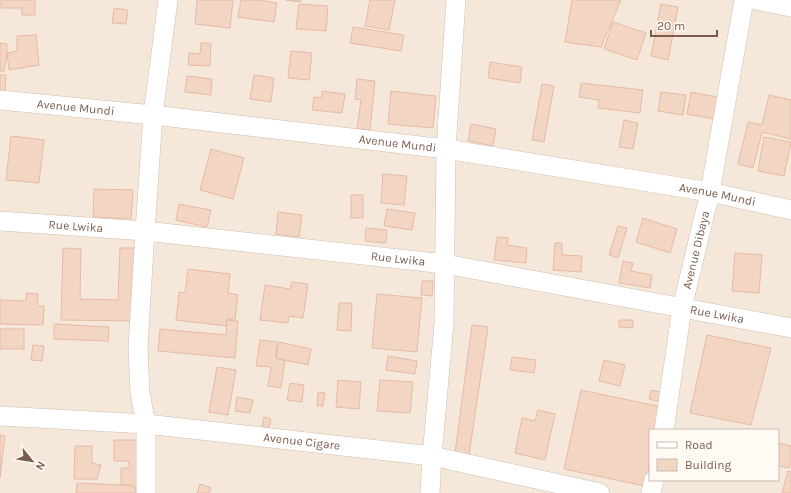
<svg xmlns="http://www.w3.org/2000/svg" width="791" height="493" font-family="Karla,sans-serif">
<rect width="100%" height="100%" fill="#fdf6ec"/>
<path fill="#f5e8da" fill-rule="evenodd" d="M 0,0 L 791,0 L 791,493 L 0,493 ZM 650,430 L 778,430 L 778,480 L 650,480 Z"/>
<g fill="#f3d5c3" stroke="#e6bba3">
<polygon points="1,0 35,0 35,15 22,15 22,8 1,8"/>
<polygon points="197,0 233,0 230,28 195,24"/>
<polygon points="241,0 260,0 277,3 274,22 238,17"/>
<polygon points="286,0 301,0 300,2"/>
<polygon points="370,0 395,0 389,30 365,26"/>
<polygon points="572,0 621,0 601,47 565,42"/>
<polygon points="299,4 328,6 326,31 296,29"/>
<polygon points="661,4 678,7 668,60 651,56"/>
<polygon points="114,8 128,10 126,24 112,23"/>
<polygon points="613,22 646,33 637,60 604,49"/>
<polygon points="353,27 404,35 401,51 350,43"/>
<polygon points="36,35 39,65 9,70 7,53 17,51 17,36"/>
<polygon points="0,43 7,44 7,53 4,71 0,71"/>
<polygon points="201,43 211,43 210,66 188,65 189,53 200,54"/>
<polygon points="291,51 312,53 309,80 288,78"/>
<polygon points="490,62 522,67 520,83 488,78"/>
<polygon points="0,75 6,75 5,91 0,91"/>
<polygon points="254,75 274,78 271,102 250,99"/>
<polygon points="187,76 212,79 211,95 185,92"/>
<polygon points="357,79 375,81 370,130 357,129 361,100 355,99"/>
<polygon points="581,83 643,90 640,113 598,108 599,100 579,97"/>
<polygon points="542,84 554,86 544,142 532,140"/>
<polygon points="322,91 345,94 342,113 312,110 314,97 322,98"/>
<polygon points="391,91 436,96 433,128 388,124"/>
<polygon points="661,92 686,95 683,115 658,111"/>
<polygon points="691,92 723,98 719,120 687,114"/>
<polygon points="769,95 791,100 791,139 762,132 753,168 738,164 748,122 762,125"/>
<polygon points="624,120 638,123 633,149 619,147"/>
<polygon points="471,124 496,129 493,146 468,141"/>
<polygon points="11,136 44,140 39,183 6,180"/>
<polygon points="764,137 791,142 784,176 758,171"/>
<polygon points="211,149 244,158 233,199 200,190"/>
<polygon points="383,174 407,176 404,205 381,203"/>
<polygon points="94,189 133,190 131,219 93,217"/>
<rect x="351" y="195" width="12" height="23"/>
<polygon points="179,204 211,210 207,227 176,220"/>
<polygon points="387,209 415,213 412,230 384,226"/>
<polygon points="278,212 302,215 299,237 276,234"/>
<polygon points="643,218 677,229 670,253 636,242"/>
<polygon points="618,226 627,228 618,258 609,255"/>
<polygon points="366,228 387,230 386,243 365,241"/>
<polygon points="497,237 508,238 507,245 527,248 526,263 494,260"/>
<polygon points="555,243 562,243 562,255 582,256 581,272 553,270"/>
<polygon points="63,248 81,249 80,299 118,300 120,248 138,248 136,321 61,320"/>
<polygon points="735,253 762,255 759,293 732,291"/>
<polygon points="623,261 633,263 631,271 652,275 650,288 619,283"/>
<polygon points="188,269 230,274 228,293 238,295 235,320 227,319 226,326 176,320 179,292 185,293"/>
<polygon points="422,281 433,281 432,296 421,295"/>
<polygon points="292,282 308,284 303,318 289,316 288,323 260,320 265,285 290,289"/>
<polygon points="26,293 38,294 37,306 44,306 43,325 0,324 0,300 26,301"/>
<polygon points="377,294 422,298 417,352 372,348"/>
<polygon points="339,303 352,303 351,331 337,330"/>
<polygon points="227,320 238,321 235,358 158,351 160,329 226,335"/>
<polygon points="619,320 633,320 633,328 619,327"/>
<polygon points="54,324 109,327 108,341 54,339"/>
<polygon points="472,325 488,327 469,455 455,453"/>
<rect x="0" y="329" width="24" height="20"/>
<polygon points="707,335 771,348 751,425 690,413"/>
<polygon points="260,340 277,342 276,358 285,361 281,388 268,386 271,367 256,366"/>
<polygon points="279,342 311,349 308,365 276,358"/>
<polygon points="33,345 44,346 42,361 31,360"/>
<polygon points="388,356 417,361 415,374 386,370"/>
<polygon points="512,357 536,360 534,373 510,370"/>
<polygon points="604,360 625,365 620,386 599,381"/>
<polygon points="217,367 236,370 228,415 209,412"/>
<polygon points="338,380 361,382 359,409 336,407"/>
<polygon points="380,380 413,382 410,413 377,411"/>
<polygon points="290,383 304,385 302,402 287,400"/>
<polygon points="581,390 662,407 657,430 650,430 650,463 645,486 564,469"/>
<polygon points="651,390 664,393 661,402 649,399"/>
<polygon points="318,392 325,393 323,406 317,406"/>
<polygon points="237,397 253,400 250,413 235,411"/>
<polygon points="538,410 555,414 545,460 515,453 522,418 535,421"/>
<polygon points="264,417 271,419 269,428 262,427"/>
<polygon points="0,435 5,436 0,478"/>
<polygon points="114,440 143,440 143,485 121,485 121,468 130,468 128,461 114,461"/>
<polygon points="778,443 791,446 791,461 789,468 778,466"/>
<polygon points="75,446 92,446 92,463 101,465 97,479 74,479"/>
<polygon points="788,471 791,472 791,493 782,493"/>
<polygon points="77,483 121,485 136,487 135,493 76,493"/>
<polygon points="200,484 211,488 209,493 197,493"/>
</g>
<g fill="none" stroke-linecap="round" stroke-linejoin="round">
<g stroke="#d1beb0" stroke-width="20">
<g id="minor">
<polyline points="756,0 791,7"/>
<path id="s1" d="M 0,100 L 153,115 L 446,149 L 710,192 L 791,210"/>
<path id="s2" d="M 0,221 L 145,231 L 445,264 L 791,328"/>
<path id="s3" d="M 0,416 L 146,424 L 432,456 L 600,493"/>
<path id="s4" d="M 664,430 L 682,308 L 710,192 L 744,0"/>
<polyline points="146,493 146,424 140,393 138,347 145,231 153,115 168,0"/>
<polyline points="430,493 432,456 444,323 446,149 456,0"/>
<polyline points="651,493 654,480"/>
</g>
</g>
<use href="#minor" stroke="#fff" stroke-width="19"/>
</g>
<g text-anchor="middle" stroke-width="3" stroke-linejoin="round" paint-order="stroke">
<g font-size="12" fill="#7a5c4d" stroke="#fffaf3">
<text dy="4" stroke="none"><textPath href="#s1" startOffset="76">Avenue Mundi</textPath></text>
<text dy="4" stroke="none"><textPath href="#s1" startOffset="400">Avenue Mundi</textPath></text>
<text dy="4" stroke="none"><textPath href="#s1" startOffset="724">Avenue Mundi</textPath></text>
<text dy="4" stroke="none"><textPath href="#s2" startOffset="76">Rue Lwika</textPath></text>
<text dy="4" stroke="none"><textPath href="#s4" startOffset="183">Avenue Dibaya</textPath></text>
<text dy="4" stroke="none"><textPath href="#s2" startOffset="400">Rue Lwika</textPath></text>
<text dy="4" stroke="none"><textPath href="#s2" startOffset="724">Rue Lwika</textPath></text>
<text dy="4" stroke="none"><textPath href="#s3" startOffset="303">Avenue Cigare</textPath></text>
</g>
</g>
<rect x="649" y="429" width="130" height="52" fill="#fffaf3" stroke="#cabbb1"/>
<rect x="657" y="442" width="20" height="6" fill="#ffffff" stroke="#cabbb1"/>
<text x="685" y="449" font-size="12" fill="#7a5c4d">Road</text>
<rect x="657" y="459" width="20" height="12" fill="#f3d5c3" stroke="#cabbb1"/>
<text x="685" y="469" font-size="12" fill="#7a5c4d">Building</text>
<g transform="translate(32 461) rotate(120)" stroke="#fffaf3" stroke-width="3" paint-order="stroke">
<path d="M0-3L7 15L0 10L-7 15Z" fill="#7a5c4d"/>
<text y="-6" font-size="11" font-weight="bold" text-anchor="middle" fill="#7a5c4d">N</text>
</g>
<path d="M651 30v6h66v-6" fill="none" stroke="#7a5c4d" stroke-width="2"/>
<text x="657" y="30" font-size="12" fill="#7a5c4d" stroke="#fffaf3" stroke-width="3" paint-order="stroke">20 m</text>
</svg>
